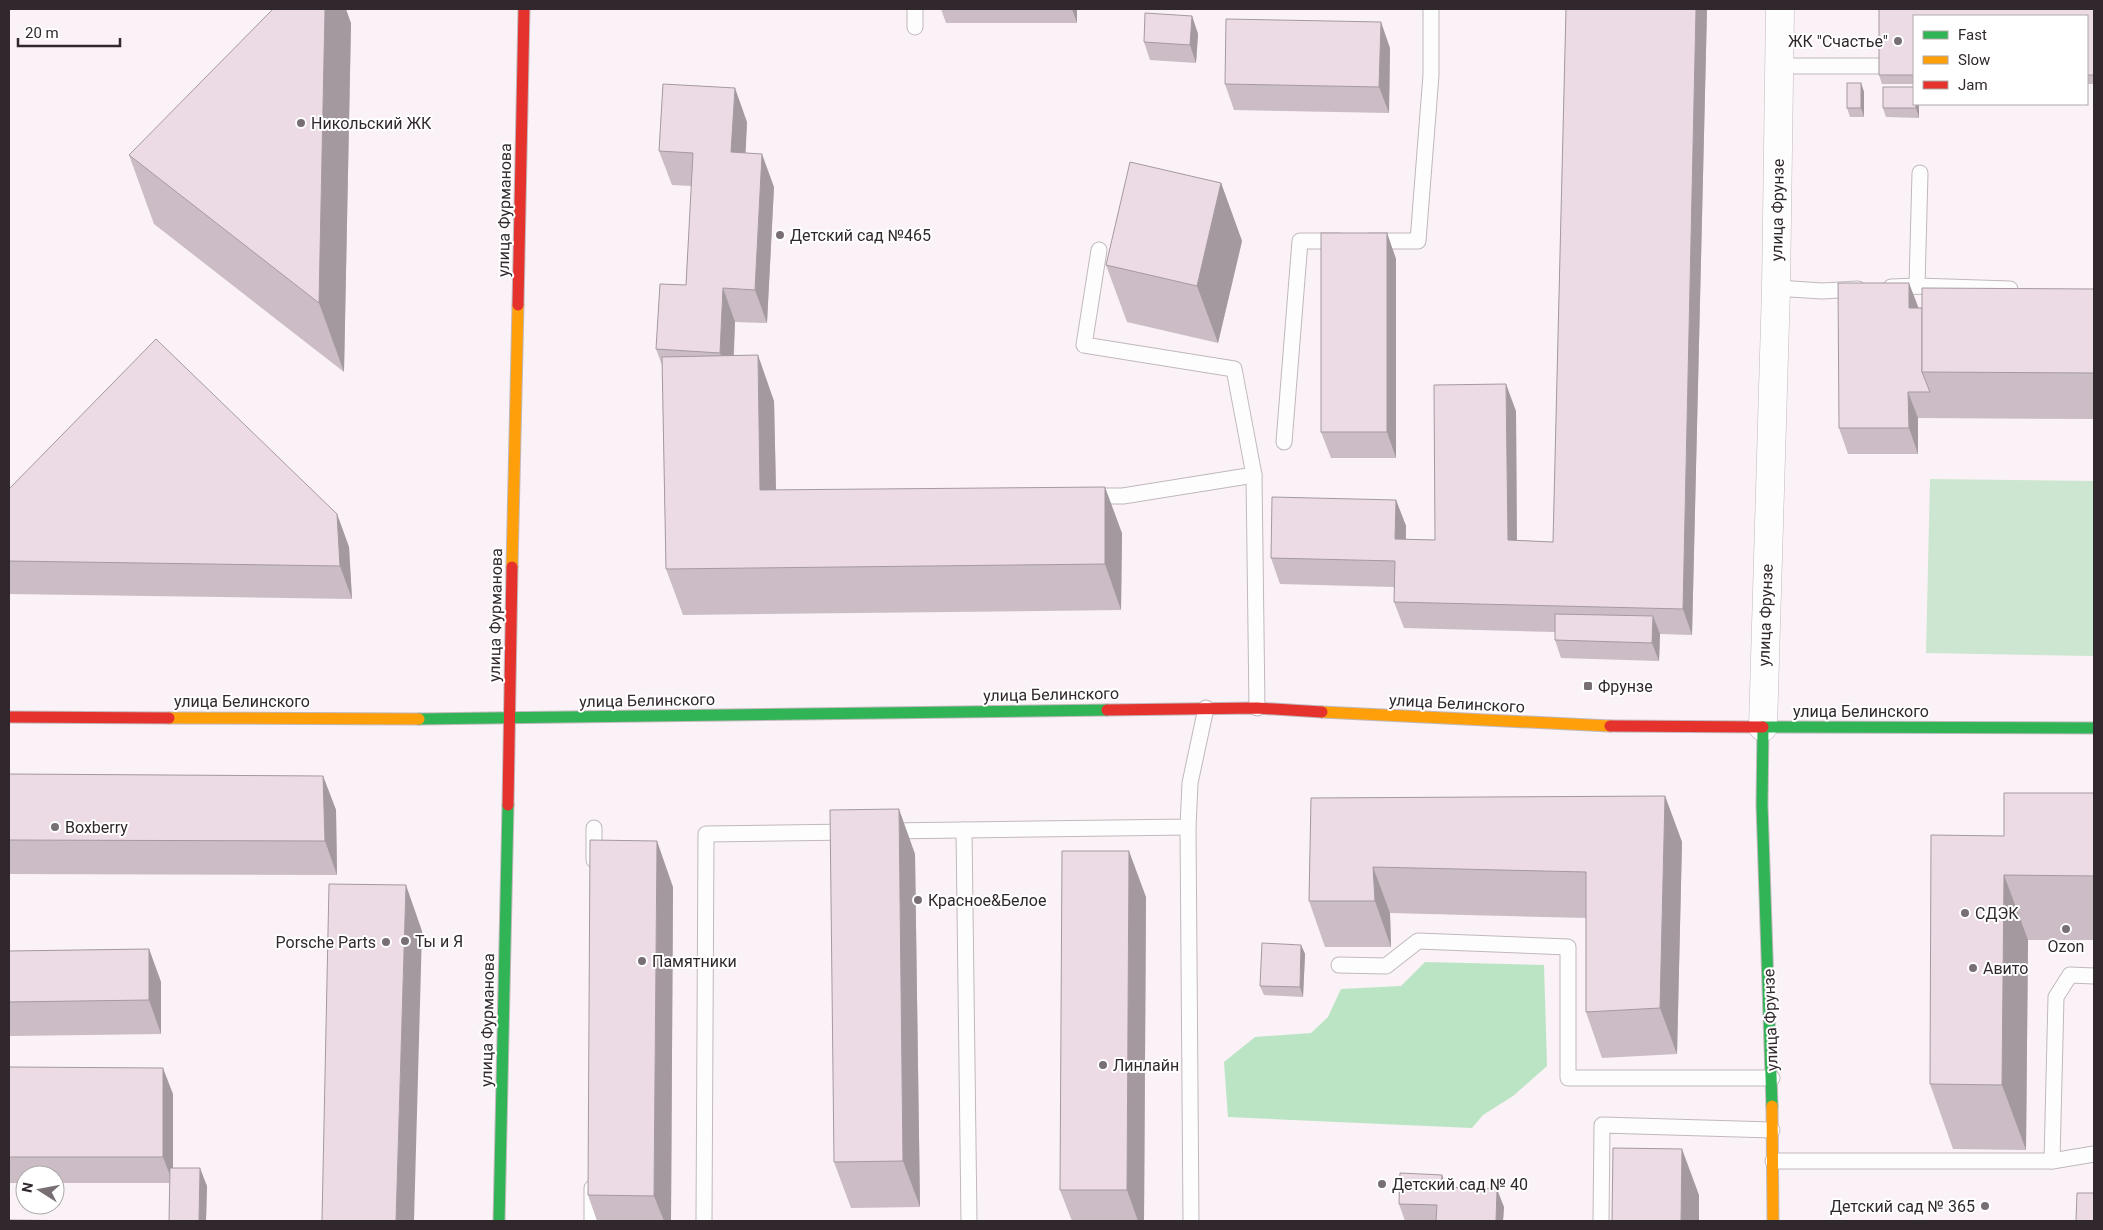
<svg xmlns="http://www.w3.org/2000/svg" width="2103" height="1230" font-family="Roboto,sans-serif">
<rect width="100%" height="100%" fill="#faf2f6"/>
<polygon fill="#cde6d1" points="1930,479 2094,481 2094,656 1926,653"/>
<polygon fill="#bbe4c4" points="1425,962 1544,965 1547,1066 1513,1096 1483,1115 1472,1128 1228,1117 1224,1062 1255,1037 1311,1033 1328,1017 1341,989 1401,986"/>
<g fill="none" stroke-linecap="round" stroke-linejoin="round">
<g stroke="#c0b8bc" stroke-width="17">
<g id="lane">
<polyline points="915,27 915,9"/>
<polyline points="1779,66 1882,66"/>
<polyline points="1370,241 1418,241 1431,75 1431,9"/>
<polyline points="1099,250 1084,345 1234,369 1254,475 1257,708"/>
<polyline points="1917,286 1920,173"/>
<polyline points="1891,287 1917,286 2010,289"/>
<polyline points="1776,288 1822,291 1858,289"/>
<polyline points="1284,442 1300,241 1339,241"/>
<polyline points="1087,496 1123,496 1254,475"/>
<polyline points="1188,827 1191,1221"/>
<polyline points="964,830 969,1221"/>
<polyline points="888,831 1188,827 1190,783 1206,708"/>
<polyline points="594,860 594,828"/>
<polyline points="1339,965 1386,966 1418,941 1568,947 1568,1078 1772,1078"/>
<polyline points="1773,1161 2052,1161 2056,997 2070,975 2094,976"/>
<polyline points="2052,1161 2094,1154"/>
<polyline points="592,1221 592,1188"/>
<polyline points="704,1221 706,834 850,832"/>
<polyline points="1601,1221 1602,1125 1772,1130"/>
</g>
</g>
<g stroke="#c0b8bc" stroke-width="29">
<polyline id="street" points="1763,727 1776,288 1780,9"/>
</g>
<g stroke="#c0b8bc" stroke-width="13">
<g id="fast">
<polyline points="419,719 1107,710"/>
<polyline points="1763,727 2094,728"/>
<polyline points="1763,727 1762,805 1772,1106"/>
<polyline points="499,1221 508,805"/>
</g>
</g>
<g stroke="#c0b8bc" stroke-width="13">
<g id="slow">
<polyline points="512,567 518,305"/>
<polyline points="1322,712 1610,726"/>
<polyline points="169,718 419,719"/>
<polyline points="1772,1106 1773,1221"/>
</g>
</g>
<g stroke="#c0b8bc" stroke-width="13">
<g id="jam">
<polyline points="518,305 524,9"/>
<polyline points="1107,710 1257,708 1322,712"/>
<polyline points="9,717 169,718"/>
<polyline points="1610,726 1763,727"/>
<polyline points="508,805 512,567"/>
</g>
</g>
<use href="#lane" stroke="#fefdfe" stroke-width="15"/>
<use href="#street" stroke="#fefdfe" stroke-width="28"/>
<use href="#fast" stroke="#30b455" stroke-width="11"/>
<use href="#slow" stroke="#ff9f0a" stroke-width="11"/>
<use href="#jam" stroke="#e5322d" stroke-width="11"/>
</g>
<g fill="#cbbcc5">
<polygon points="941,9 1077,9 1077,23 946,23"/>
<polygon points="1566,9 1707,9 1692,635 1660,634 1659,661 1561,658 1555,640 1555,632 1404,628 1394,602 1394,587 1280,584 1271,558 1396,500 1406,526 1406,539 1435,540 1516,411 1517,540 1553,542"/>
<polygon points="1879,9 2094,9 2094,84 2087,84 2087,16 1914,16 1914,84 1882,84 1879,75"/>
<polygon points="1192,16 1198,34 1196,63 1150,60 1144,42"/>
<polygon points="351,23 344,372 154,224 129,155"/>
<polygon points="1390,48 1389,113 1234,110 1225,84"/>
<polygon points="1861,83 1864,92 1864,117 1850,117 1847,108"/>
<polygon points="1919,104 1919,118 1886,117 1883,108"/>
<polygon points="747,122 745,153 774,187 767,323 735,322 734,356 774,401 776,490 1122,533 1121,610 683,615 666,569 662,365 656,349 686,285 692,186 672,185 659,151"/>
<polygon points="1221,183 1242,241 1218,343 1127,322 1106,265"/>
<polygon points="1387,233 1396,259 1396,458 1331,458 1321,432"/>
<polygon points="2094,289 2094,419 1918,418 1918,454 1848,454 1839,428 1918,308"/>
<polygon points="9,489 337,514 349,547 352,599 9,594"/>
<polygon points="9,774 323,776 336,810 337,875 9,874"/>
<polygon points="2094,793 2094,940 2028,940 2026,1150 1953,1149 1930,1084 2004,836"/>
<polygon points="1665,796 1682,842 1677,1054 1602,1058 1586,1012 1586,918 1390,913 1391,947 1325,947 1309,901 1311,798"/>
<polygon points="915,854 920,1207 851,1208 834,1162"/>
<polygon points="673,887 671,1221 597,1221 588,1195"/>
<polygon points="1146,897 1144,1221 1072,1221 1060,1190"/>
<polygon points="1301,945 1305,954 1303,997 1264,995 1260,986"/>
<polygon points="149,949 161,982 161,1034 9,1036 9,951"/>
<polygon points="9,1067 173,1094 173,1168 207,1186 206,1221 169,1221 170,1183 55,1183 55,1175 25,1175 25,1183 9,1183"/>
<polygon points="1442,1175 1446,1187 1504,1207 1503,1221 1405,1221 1399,1204"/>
</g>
<g fill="#a599a0">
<polygon points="325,9 346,9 351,23 344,372 319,303"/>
<polygon points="1072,9 1077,9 1077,23"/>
<polygon points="1696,9 1707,9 1692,635 1683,609"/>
<polygon points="1192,16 1198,34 1196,63 1190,45"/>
<polygon points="1381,22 1390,48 1389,113 1379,87"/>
<polygon points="1861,83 1864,92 1864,117 1861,108"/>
<polygon points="735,88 747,122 744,186 731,152"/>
<polygon points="1916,104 1919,104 1919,118 1916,108"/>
<polygon points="762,154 774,187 767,323 755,290"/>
<polygon points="1221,183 1242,241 1218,343 1197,286"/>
<polygon points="1387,233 1396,259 1396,458 1387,432"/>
<polygon points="1909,283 1919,309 1909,308"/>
<polygon points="723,288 735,322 732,386 720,353"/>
<polygon points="758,355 774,401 777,536 760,490"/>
<polygon points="1506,384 1516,411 1517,566 1508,540"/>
<polygon points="1908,392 1918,418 1918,454 1909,428"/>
<polygon points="1105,487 1122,533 1121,610 1105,564"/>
<polygon points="1396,500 1406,526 1405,565 1395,539"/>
<polygon points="337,514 349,547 352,599 340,566"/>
<polygon points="1653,616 1660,634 1659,661 1652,643"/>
<polygon points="323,776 336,810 337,875 325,841"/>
<polygon points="1665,796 1682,842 1677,1054 1660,1008"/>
<polygon points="899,809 915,854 920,1207 903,1161"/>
<polygon points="657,841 673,887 671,1221 664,1221 654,1196"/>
<polygon points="1129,851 1146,897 1144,1221 1138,1221 1127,1190"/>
<polygon points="1373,867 1390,913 1391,947 1375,901"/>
<polygon points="2004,875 2028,940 2026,1150 2002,1085"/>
<polygon points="406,885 422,931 414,1221 396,1221"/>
<polygon points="1301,945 1305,954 1303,997 1300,987"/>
<polygon points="149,949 161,982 161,1034 149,1000"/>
<polygon points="163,1068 173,1094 173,1183 163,1157"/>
<polygon points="1682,1149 1699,1195 1699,1221 1681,1221"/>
<polygon points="200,1168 207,1186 206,1221 199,1221"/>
<polygon points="1442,1175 1448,1193 1441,1187"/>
<polygon points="1497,1189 1504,1207 1503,1221 1496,1221"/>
</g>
<g fill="#ecdbe5" stroke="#a599a0">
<polygon points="273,9 325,9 319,303 129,155"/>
<polygon points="1566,9 1696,9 1683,609 1394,602 1395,561 1271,558 1272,497 1396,500 1395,539 1435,540 1434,385 1506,384 1508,540 1553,542"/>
<polygon points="1879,9 2094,9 2094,75 2087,75 2087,16 1914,16 1914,75 1879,75"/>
<polygon points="1145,13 1192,16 1190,45 1144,42"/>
<polygon points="1226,19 1381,22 1379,87 1225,84"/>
<rect x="1847" y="83" width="14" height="25"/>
<polygon points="663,84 735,88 731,152 762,154 755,290 723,288 720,353 656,349 660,284 686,285 693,153 659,151"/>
<polygon points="1883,87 1914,87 1914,104 1916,104 1916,108 1883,108"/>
<polygon points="1130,162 1221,183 1197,286 1106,265"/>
<rect x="1321" y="233" width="66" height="199"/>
<polygon points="1838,283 1909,283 1909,308 1922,308 1922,372 1930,392 1908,392 1909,428 1839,428"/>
<polygon points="1922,288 2094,289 2094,373 1922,372"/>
<polygon points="156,339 337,514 340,566 9,561 9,489"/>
<polygon points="758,355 760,490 1105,487 1105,564 666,569 662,357"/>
<polygon points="1555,614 1653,616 1652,643 1555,640"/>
<polygon points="9,774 323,776 325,841 9,840"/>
<polygon points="2004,793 2094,793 2094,876 2004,875 2002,1085 1930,1084 1931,835 2004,836"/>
<polygon points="1665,796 1660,1008 1586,1012 1586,872 1373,867 1375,901 1309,901 1311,798"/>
<polygon points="899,809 903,1161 834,1162 830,810"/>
<polygon points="590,840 657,841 654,1196 588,1195"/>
<polygon points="1062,851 1129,851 1127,1190 1060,1190"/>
<polygon points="329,884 406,885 396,1221 322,1221"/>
<polygon points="1262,943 1301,945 1300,987 1260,986"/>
<polygon points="149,949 149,1000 9,1002 9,951"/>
<polygon points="9,1067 163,1068 163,1157 9,1157"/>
<polygon points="1613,1148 1682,1149 1681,1221 1612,1221"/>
<polygon points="170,1168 200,1168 199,1221 169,1221"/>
<polygon points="1400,1173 1442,1175 1441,1187 1497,1189 1496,1221 1436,1221 1437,1205 1399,1204"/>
<polygon points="2077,1193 2094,1193 2094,1221 2076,1221"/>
<polygon points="9,1220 91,1221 9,1221"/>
</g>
<g fill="#776f74" stroke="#fff" stroke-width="2">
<circle cx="1898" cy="41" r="5"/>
<circle cx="301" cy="123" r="5"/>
<circle cx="780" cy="235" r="5"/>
<rect x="1583" y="681" width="10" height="10" rx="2.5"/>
<circle cx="55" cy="827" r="5"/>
<circle cx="918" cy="900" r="5"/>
<circle cx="1965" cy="913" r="5"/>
<circle cx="2066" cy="929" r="5"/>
<circle cx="405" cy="941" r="5"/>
<circle cx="386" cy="942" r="5"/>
<circle cx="642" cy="961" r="5"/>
<circle cx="1973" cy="968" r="5"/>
<circle cx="1103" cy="1065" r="5"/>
<circle cx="1382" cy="1184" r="5"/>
<circle cx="1985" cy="1206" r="5"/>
</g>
<g text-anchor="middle" stroke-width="4" stroke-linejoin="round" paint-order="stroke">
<g font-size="16" fill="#31282e" stroke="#fff" text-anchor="start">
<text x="1888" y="47" text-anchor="end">ЖК "Счастье"</text>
<text x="311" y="129">Никольский ЖК</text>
<text x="790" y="241">Детский сад №465</text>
<text x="1598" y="692">Фрунзе</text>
<text x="65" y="833">Boxberry</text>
<text x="928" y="906">Красное&amp;Белое</text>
<text x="1975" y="919">СДЭК</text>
<text x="415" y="947">Ты и Я</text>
<text x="376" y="948" text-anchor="end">Porsche Parts</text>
<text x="2066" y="952" text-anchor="middle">Ozon</text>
<text x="652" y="967">Памятники</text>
<text x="1983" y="974">Авито</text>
<text x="1113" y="1071">Линлайн</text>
<text x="1392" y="1190">Детский сад № 40</text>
<text x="1975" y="1212" text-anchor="end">Детский сад № 365</text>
</g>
<g font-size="16" fill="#31282e" stroke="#fff">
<text transform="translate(504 210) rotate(-89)" y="6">улица Фурманова</text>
<text transform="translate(1777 210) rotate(-89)" y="6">улица Фрунзе</text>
<text transform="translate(495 615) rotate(-89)" y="6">улица Фурманова</text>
<text transform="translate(1765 615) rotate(-88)" y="6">улица Фрунзе</text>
<text transform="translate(1051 694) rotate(-1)" y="6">улица Белинского</text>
<text transform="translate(647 700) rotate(-1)" y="6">улица Белинского</text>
<text x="242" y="707">улица Белинского</text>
<text transform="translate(1457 703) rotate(3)" y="6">улица Белинского</text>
<text x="1861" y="717">улица Белинского</text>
<text transform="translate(487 1020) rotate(-89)" y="6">улица Фурманова</text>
<text transform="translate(1770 1020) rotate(-92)" y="6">улица Фрунзе</text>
</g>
</g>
<rect width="2103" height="1230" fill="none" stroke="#31282e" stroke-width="20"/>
<rect x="1913" y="15" width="175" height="90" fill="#ffffff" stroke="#ada9ab"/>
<rect x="1923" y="31" width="25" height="8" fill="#30b455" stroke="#ada9ab"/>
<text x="1958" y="40" font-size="15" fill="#31282e">Fast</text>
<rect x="1923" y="56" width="25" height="8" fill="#ff9f0a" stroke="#ada9ab"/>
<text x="1958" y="65" font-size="15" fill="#31282e">Slow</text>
<rect x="1923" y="81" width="25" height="8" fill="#e5322d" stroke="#ada9ab"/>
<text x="1958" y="90" font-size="15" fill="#31282e">Jam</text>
<g transform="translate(40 1190) rotate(281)"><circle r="24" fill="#ffffff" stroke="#ada9ab"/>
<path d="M0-4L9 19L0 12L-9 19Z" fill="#776f74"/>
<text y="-8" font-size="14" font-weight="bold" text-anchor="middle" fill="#31282e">N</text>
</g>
<path d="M18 38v8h102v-8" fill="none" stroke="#31282e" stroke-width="2.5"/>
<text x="25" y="38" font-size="15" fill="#31282e" stroke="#ffffff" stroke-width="4" paint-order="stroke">20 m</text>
</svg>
